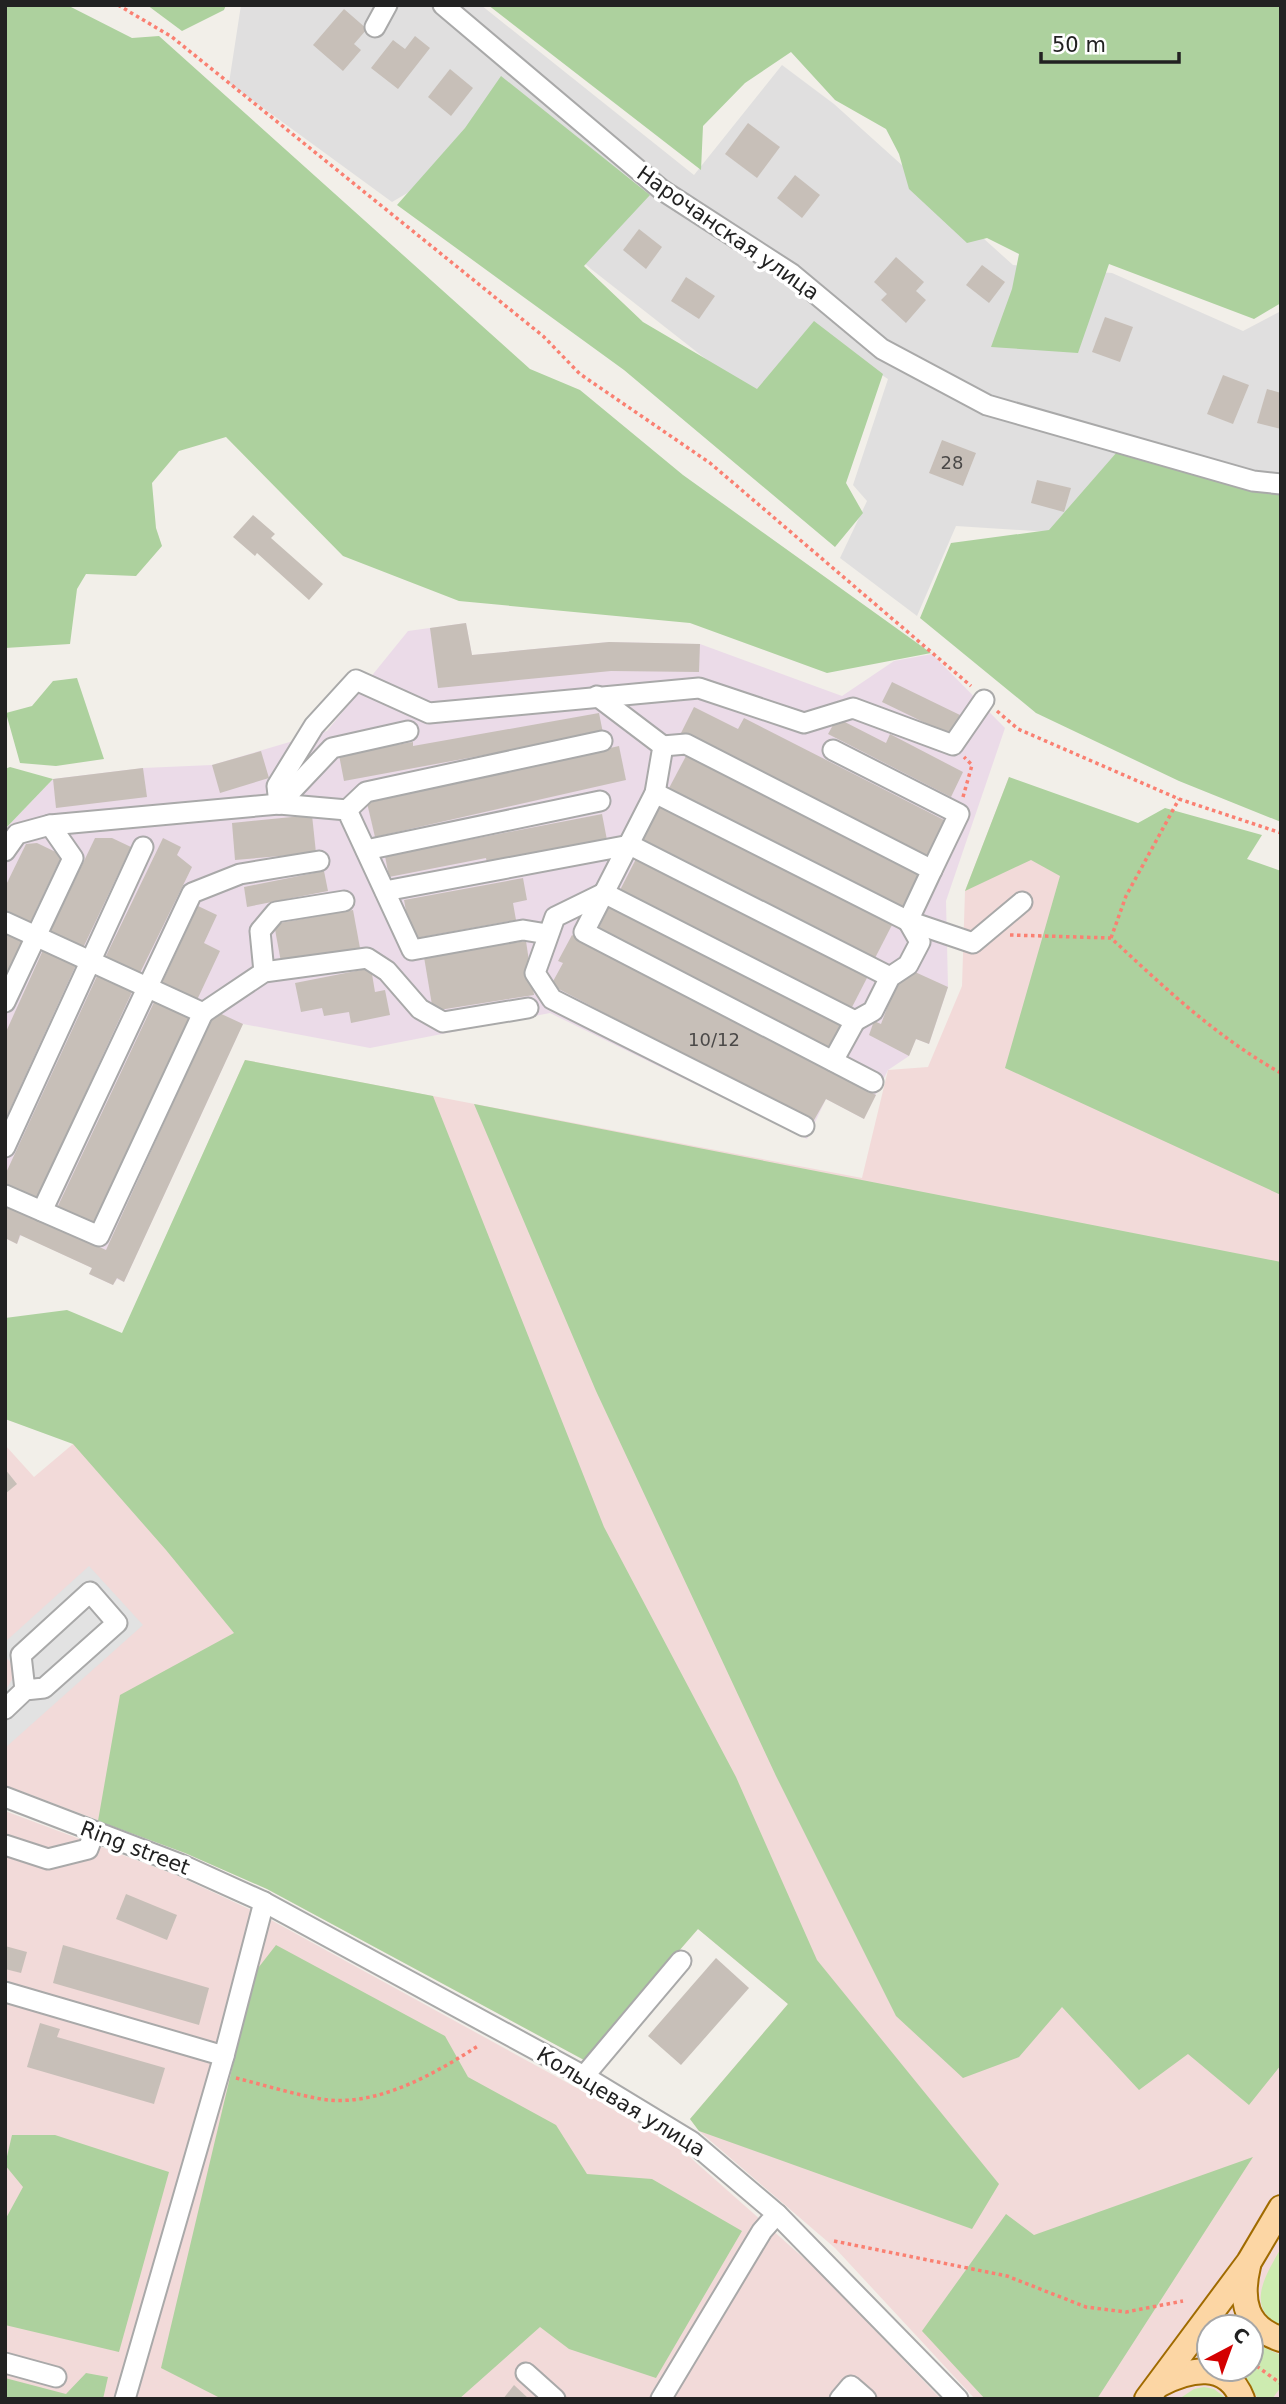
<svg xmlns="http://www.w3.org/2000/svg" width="1286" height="2404" font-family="'DejaVu Sans',sans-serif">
<rect width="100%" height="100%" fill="#f2efe9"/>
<polygon fill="#e0dfdf" points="241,5 481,5 694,175 782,65 834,104 1013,265 1112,273 1243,331 1281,311 1281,512 1065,533 956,526 917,616 840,558 867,501 853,485 888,379 816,333 753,396 591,269 469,157 392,202 229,83"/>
<g fill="#f2dad9" fill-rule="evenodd">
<path d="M 1009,777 L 1281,1009 L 1281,2399 L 975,2399 L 835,2248 L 699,2131 L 690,2119 L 788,2004 L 698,1929 L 584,2060 L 267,1889 L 185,1853 L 5,1785 L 5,1445 L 34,1477 L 73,1444 L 245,1060 L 862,1178 L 888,1070 L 928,1067 L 962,986 L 965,891 ZM 1209,2327 L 1251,2327 L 1251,2369 L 1209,2369 Z"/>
<polygon points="5,1811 176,1875 260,1914 577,2088 684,2152 815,2268 941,2399 5,2399"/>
</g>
<polygon fill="#ebdbe8" points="466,623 472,655 609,642 700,644 842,696 894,661 932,654 1005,728 946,901 948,987 929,1044 916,1039 909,1056 888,1070 864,1119 826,1099 807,1139 550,1013 370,1048 243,1024 124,1282 117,1279 113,1285 89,1274 92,1268 21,1235 17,1244 5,1238 5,829 53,779 143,768 212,765 327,731 408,631"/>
<g fill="#cdebb0">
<path d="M 1281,2248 L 1281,2326 C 1244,2307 1266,2275 1281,2248 Z"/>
<polygon points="1251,2342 1281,2355 1281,2387 1272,2399 1258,2399 1248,2381 1235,2369 1251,2369"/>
<polygon points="1204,2387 1214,2389 1227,2399 1179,2399 1194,2389"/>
</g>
<g fill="#add19e">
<polygon points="5,5 67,5 132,38 159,36 530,369 580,390 683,475 931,653 827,673 690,623 459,601 343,556 226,437 179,451 152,483 156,528 162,546 136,576 86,574 77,589 70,644 5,648"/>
<polygon points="147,5 226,5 224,10 182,31"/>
<polygon points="488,5 1281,5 1281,303 1254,319 1109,264 1078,353 991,347 1012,289 1019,254 987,238 967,243 909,189 899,154 886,129 835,100 791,52 745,83 703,126 701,170"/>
<polygon points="501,76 650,195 584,266 643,322 757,389 814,321 883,374 846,483 863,513 835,547 624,370 397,205 465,128"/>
<polygon points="1117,452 1281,489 1281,822 1179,781 1036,713 920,618 951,543 1049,530"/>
<polygon points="77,678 104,759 56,766 20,763 6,713 32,706 53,681"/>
<polygon points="10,767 53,779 5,829 5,769"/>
<polygon points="1009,777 1138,823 1165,808 1262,835 1247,859 1281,871 1281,1195 1005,1068 1060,876 1031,860 965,891"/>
<polygon points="245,1060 433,1096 604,1527 736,1777 817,1960 999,2184 972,2229 699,2131 690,2119 788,2004 698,1929 584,2060 267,1889 185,1853 98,1821 120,1695 234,1633 166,1550 73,1444 5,1419 5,1318 67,1310 122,1333"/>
<polygon points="474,1104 1281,1262 1281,2065 1249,2105 1188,2054 1139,2090 1062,2007 1019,2057 963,2078 896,2016 776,1776 596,1391"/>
<polygon points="276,1945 445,2036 468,2077 556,2125 587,2174 652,2179 742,2231 656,2378 569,2349 540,2327 459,2399 222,2399 161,2368 255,1972"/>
<polygon points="12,2135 55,2135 169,2172 119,2352 5,2325 5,2220 23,2187 5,2165"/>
<polygon points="1253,2157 1097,2399 985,2399 922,2331 1006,2214 1034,2235"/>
<polygon points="86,2373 108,2377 103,2399 5,2399 5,2378 66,2394"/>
</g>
<polygon fill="#e2e2e2" points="89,1566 143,1625 5,1748 5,1691 14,1676 12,1664 5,1656 5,1642"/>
<g fill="#c7bfb8">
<polygon points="344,9 367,29 354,44 361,50 343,71 313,45"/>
<polygon points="415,36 430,48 398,89 371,68 393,40 405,49"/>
<polygon points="450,69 473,88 451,116 428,97"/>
<polygon points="748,123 780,147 757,178 725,154"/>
<polygon points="795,175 820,195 802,218 777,198"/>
<polygon points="639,229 662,247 646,269 623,250"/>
<polygon points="896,257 924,282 916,291 926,300 906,323 881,300 887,294 874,282"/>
<polygon points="982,265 1005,282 989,303 966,285"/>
<polygon points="686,277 715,296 699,319 671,301"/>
<polygon points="1105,317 1133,327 1120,362 1092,352"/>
<polygon points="1223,375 1249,385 1233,424 1207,414"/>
<polygon points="1267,389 1281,393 1281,429 1257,423"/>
<polygon points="942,440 976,453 963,486 929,473"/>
<polygon points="1037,480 1071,488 1064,512 1031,503"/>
<polygon points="253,515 275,534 271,538 323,584 309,600 257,553 255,556 233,537"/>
<polygon points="466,623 472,655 609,642 700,644 699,672 611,671 438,688 430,628"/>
<polygon points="892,682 960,715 950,735 882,702"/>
<polygon points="694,707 738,729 744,718 946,821 927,858 681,733"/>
<polygon points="599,713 603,733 344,781 339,755 413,742 413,746"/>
<polygon points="837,718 886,743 890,734 963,772 951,797 828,734"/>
<polygon points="619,746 626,780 375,837 367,803"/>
<polygon points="261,751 269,778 220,793 212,765"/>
<polygon points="686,756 922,875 905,910 668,790"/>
<polygon points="143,768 147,797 56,808 53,779"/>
<polygon points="660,805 892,925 874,960 642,840"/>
<polygon points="602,814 607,840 487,864 486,858 389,877 385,856"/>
<polygon points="312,815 316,853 235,860 232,823"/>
<polygon points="95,838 112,838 131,847 83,948 50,932"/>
<polygon points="163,838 181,847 177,855 192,867 139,975 105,958"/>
<polygon points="37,843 62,855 30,923 5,911 5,887 26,844"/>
<polygon points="637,857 868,976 850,1011 619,892"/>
<polygon points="324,871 328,891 247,907 244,887"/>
<polygon points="523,878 527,900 513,903 516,920 411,939 404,900"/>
<polygon points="610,905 842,1024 830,1048 598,929"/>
<polygon points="198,906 217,915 204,943 220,951 197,1000 162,983"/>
<polygon points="353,910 360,948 281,962 274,924"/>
<polygon points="5,930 24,939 5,980"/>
<polygon points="572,935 876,1095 864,1119 826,1099 813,1122 551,985 563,963 558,961"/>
<polygon points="526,941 534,995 433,1011 424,957"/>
<polygon points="43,950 76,965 5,1120 5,1034"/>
<polygon points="371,968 375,992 385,990 390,1015 351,1023 349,1012 324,1016 322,1008 301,1012 295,983"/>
<polygon points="915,972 948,987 929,1044 916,1039 909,1056 869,1035 874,1021 881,1024 895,987"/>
<polygon points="97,976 132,992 37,1198 5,1184 5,1175"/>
<polygon points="155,1000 191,1017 93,1225 57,1208"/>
<polygon points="215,1011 243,1024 124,1282 117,1278 113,1285 89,1274 92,1268 20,1235 17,1244 5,1238 5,1205 106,1250"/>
<polygon points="5,1469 17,1484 5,1494"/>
<polygon points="126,1894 177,1915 167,1940 116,1919"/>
<polygon points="63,1945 209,1988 199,2025 53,1983"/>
<polygon points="5,1946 27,1952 21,1973 5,1969"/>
<polygon points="716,1958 749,1988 681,2065 648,2036"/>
<polygon points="40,2023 60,2029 57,2037 165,2068 154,2104 27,2067"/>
<polygon points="514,2385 529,2399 503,2399"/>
</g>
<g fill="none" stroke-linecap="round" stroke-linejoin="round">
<g stroke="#a9a9a9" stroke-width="23">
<g id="minor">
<polyline points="443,5 662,190 792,274 882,349 987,405 1253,481 1281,484"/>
<polyline points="375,27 387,5"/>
<polyline points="597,696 663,746 655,793 584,932 873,1082"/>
<polyline points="663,746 686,744 932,870 908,921"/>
<polyline points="833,750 959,814 932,870"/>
<polyline points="655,793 908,921 973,943 1022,902"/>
<polyline points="279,804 277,786 314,726 356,680 429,713 699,688 804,723 853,708 953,745 984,700"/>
<polyline points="279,804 332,748 408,731"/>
<polyline points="347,810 366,792 602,741"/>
<polyline points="366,850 600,801"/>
<polyline points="5,851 17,834 50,825 279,804 347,810 412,950 523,930 547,934"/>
<polyline points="385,891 630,845 890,977"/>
<polyline points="5,922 203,1013 99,1236 5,1195"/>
<polyline points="264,972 260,931 276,912 344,901"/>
<polyline points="5,1002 73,858 50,825"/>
<polyline points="203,1013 264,972 367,958 387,971 420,1009 443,1022 528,1008"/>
<polyline points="855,1021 873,1011 890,977 908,965 920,942 908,921"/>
<polyline points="804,1126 552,999 535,973 555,917 604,893 855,1021 833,1061"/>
<polyline points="5,1147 143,847"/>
<polyline points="42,1211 192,893 240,874 319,861"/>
<polyline points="5,1709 25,1690 44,1688 117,1623 90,1592 21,1655 25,1690"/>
<polyline points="5,1797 180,1864 264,1902 584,2076 691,2141 777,2214 958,2399"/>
<polyline points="5,1845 48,1859 88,1849 94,1833"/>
<polyline points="5,1992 224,2056"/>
<polyline points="584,2076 681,1961"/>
<polyline points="5,2363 56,2377"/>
<polyline points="526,2373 555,2399"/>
<polyline points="125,2399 224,2056 264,1902"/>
<polyline points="661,2399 762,2231 777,2214"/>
<polyline points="840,2399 851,2386 866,2399"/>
</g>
</g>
<g stroke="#a06b00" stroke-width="28">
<g id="major">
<path d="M 1248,2266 C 1240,2300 1245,2328 1281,2339"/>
<path d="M 1160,2384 C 1189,2369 1227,2360 1242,2399"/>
<polyline points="1147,2399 1249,2262 1281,2208"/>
</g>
</g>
<g stroke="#fa8072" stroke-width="3.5" stroke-dasharray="3.5 3.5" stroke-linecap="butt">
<polyline points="118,5 172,37 543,336 580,374 710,463 971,686"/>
<polyline points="997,711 1018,729 1179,799 1281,833"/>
<polyline points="963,797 972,765 964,757"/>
<path d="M 1010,935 L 1111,938 C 1164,987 1216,1037 1281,1073"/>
<polyline points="1111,938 1126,896 1179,799"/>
<path d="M 236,2078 C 264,2085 293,2094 321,2099 C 376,2108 434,2074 478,2046"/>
<polyline points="834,2241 1007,2276 1086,2307 1126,2312 1183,2301"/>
<polyline points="1251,2362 1280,2383"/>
</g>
<use href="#minor" stroke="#fff" stroke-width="19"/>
<use href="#major" stroke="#fcd6a4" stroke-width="24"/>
</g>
<g text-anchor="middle" stroke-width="7" stroke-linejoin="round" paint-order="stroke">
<g font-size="18" fill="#4b4948">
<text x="952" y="469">28</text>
<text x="714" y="1046">10/12</text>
</g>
<g font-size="21" fill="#222" stroke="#fff">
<text transform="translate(728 233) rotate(35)" y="7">Нарочанская улица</text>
<text transform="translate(135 1848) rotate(21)" y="7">Ring street</text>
<text transform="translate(621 2102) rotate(31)" y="7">Кольцевая улица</text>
</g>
</g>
<rect width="1286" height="2404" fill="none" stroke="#222222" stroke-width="14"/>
<g transform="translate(1230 2348) rotate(41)"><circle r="33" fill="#ffffff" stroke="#a7a7a7" stroke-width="2"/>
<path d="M0-5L12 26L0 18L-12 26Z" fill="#d40000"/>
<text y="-10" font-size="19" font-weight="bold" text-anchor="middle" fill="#222222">С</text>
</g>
<path d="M1041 52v10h138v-10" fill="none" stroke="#222222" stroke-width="3.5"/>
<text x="1052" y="52" font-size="21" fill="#222222" stroke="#ffffff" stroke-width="5" paint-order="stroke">50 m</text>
</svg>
